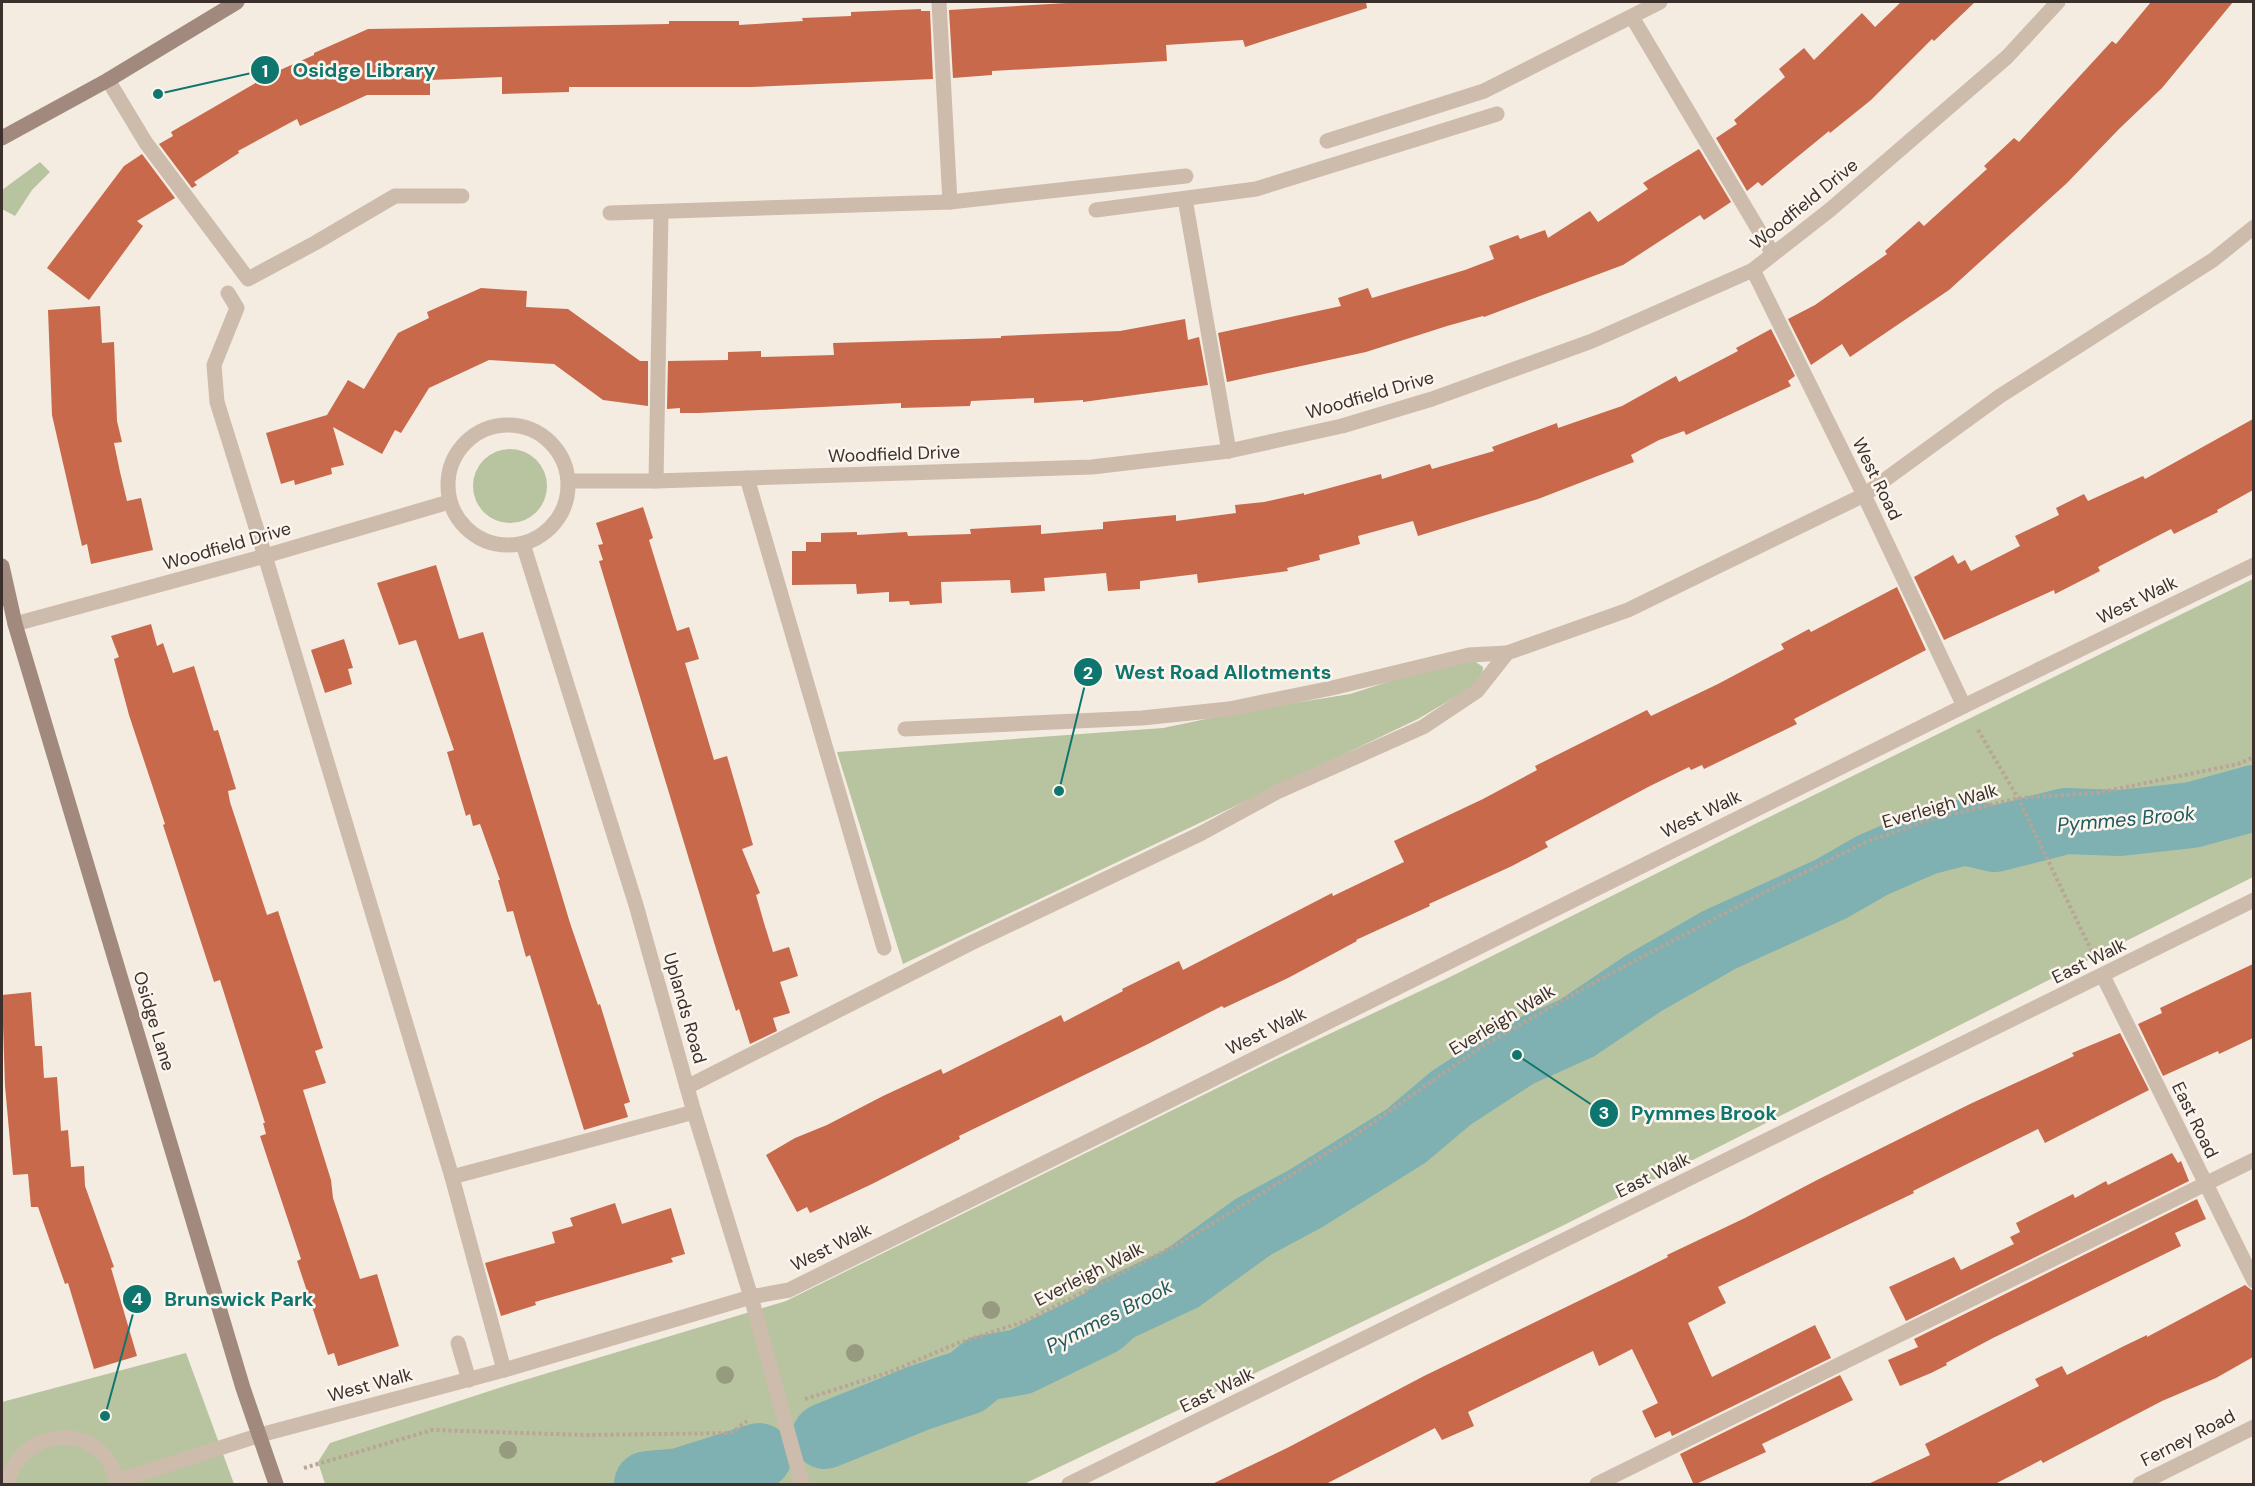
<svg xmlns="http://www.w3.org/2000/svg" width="2255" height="1486" font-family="'DM Sans',sans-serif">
<rect width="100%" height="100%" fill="#f4ebe1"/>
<g fill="#b8c4a0">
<polygon points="40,162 50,172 32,190 15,216 2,209 2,190"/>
<circle cx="510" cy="486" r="37"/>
<polygon points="2253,579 2253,877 1562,1226 1024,1484 325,1484 318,1462 330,1443 508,1385 786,1301 1272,1061 1450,977 1755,824"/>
<polygon points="1473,660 1483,667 1482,681 1418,719 903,964 837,752 1163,728 1240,712 1350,694 1413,674"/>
<polygon points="186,1353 234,1484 2,1484 2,1402"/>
</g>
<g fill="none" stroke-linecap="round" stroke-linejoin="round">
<g stroke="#7fb0b2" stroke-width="66">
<polyline points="825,1436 919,1398 967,1382 984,1368 1020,1362 1102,1322 1115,1310 1181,1279 1253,1227 1305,1199 1406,1136 1451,1098 1517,1055 1577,1028 1644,983 1719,940 1831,889 1873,865 1926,842 1965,832 1995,839 2066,821 2120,823 2192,815 2254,798"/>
<polyline points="647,1484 680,1481 759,1456"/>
</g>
</g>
<g fill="#c8694b">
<polygon points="1083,2 1366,2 1367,8 1245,47 1243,40 1166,45 1167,61 992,71 992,75 953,78 949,10"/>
<polygon points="1901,2 1975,2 1934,41 1932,39 1871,100 1830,133 1829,131 1762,186 1758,182 1747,191 1716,138 1737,124 1734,120 1785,77 1779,69 1804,48 1814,60 1862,13 1875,27"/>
<polygon points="2151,2 2233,2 2162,88 2119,129 2067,183 1949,290 1850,357 1842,344 1811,365 1788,319 1815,305 1887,254 1885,251 1919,221 1924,226 1987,169 1984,166 2014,138 2019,142 2112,41 2116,44"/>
<polygon points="921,9 921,11 930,11 933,79 751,87 569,87 569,92 502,94 502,77 430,80 430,95 367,95 300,126 297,119 238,151 239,153 194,182 197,185 192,188 159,144 173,136 171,132 271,74 314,55 314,53 368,29 669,24 669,21 739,21 739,25 803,21 802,18 851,16 851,12"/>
<polygon points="1699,149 1731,202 1704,220 1700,215 1623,265 1484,317 1483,316 1447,326 1366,352 1227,382 1218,333 1341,306 1338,298 1368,288 1372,298 1465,270 1494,259 1489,246 1518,235 1520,239 1545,230 1548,238 1590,211 1598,222 1648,189 1643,183"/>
<polygon points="142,154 175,198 137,221 143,226 89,300 47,268 124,166"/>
<polygon points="481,288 527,291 526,307 568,309 640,361 648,361 648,406 603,400 554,364 489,360 429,388 401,433 395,430 382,454 333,427 344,465 331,468 332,474 295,485 294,480 281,484 266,433 327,415 348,380 364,389 398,333 429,318 427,312"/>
<polygon points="100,306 102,343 114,342 117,421 122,442 114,443 120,472 127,501 141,498 153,550 91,564 87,544 82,546 52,415 48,310"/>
<polygon points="1185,319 1188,340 1199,337 1208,385 1083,402 1083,400 1034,403 1034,398 971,401 970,406 901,408 901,403 699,413 680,413 680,408 667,409 668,361 728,360 728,352 761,351 761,357 834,355 833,343 1001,338 1001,336 1120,331"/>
<polygon points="1771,329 1795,376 1788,381 1791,386 1686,435 1684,431 1659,440 1631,455 1634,462 1538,499 1418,536 1413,521 1358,536 1360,544 1319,555 1320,560 1287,568 1288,571 1198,583 1197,574 1140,581 1140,589 1108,591 1106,573 1044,578 1045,591 1011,593 1010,580 941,582 942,603 910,605 909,601 889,602 889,592 857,594 856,584 792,585 792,551 806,551 806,542 821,542 821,533 857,532 857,535 907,532 908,536 939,535 971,534 970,529 1041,525 1041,534 1103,529 1103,522 1176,515 1176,521 1236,513 1235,505 1264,502 1304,493 1304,495 1381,474 1382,479 1430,464 1432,469 1494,451 1492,447 1557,423 1558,428 1622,406 1676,376 1679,382 1738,351 1736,348"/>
<polygon points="2253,419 2253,490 2217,510 2218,512 2174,534 2171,529 2098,567 2100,571 2055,594 2054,590 1944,640 1914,577 1953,555 1958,564 1965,560 1971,571 2020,546 2015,536 2059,515 2056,508 2084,494 2088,501 2143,476 2145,479"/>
<polygon points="643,507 653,538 649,540 677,631 689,627 699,659 685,663 714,760 727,756 753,845 742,849 760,893 756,895 764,923 773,952 789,947 798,976 780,982 790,1013 773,1018 777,1031 750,1044 739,1009 736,1011 717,952 599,561 603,560 598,545 603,544 596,523"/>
<polygon points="436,565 459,639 483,632 570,923 598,1005 600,1004 630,1102 624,1104 628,1117 584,1130 530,955 526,957 513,911 507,912 498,880 500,880 480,824 473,826 470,814 466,816 447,752 454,750 416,640 399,645 377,583"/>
<polygon points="1897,587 1926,650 1794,719 1797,724 1704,769 1702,765 1691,770 1689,767 1650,786 1545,842 1548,847 1512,866 1429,904 1430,906 1356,940 1357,941 1288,978 1224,1008 1222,1006 1148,1044 959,1136 960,1139 872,1184 810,1213 807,1207 797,1212 766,1155 795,1138 827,1125 883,1096 941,1069 943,1074 1061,1015 1064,1022 1123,991 1122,989 1179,961 1183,970 1332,893 1333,896 1404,862 1394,841 1483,799 1537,770 1535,766 1647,710 1651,716 1718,684 1784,649 1781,644 1809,629 1811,632"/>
<polygon points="151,624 157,646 163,643 173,673 194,666 214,731 218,730 236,789 228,791 230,802 267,915 278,911 323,1048 315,1051 326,1083 303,1090 331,1180 333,1198 360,1279 377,1274 399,1346 338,1366 334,1353 328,1355 297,1261 301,1259 260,1136 266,1134 263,1123 265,1123 220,980 214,982 163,825 165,824 129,715 114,659 119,657 111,636"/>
<polygon points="344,639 353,668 348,669 352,684 325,693 311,650"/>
<polygon points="2253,964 2253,1038 2219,1054 2218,1051 2163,1076 2138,1024 2162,1013 2160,1008"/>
<polygon points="31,992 35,1046 42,1046 44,1078 57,1077 61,1131 68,1130 71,1167 84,1166 85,1186 114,1267 111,1268 137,1356 94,1369 68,1283 65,1284 38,1207 31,1207 28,1174 13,1175 5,1086 2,995"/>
<polygon points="2120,1033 2149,1090 2045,1143 2038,1129 1963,1166 1913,1191 1914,1193 1718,1287 1726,1303 1688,1323 1712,1377 1815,1325 1831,1358 1672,1436 1670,1431 1655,1438 1642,1411 1658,1403 1632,1349 1599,1366 1593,1351 1468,1412 1474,1426 1442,1440 1435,1428 1324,1485 1210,1485 1289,1447 1424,1376 1634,1274 1668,1257 1667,1255 1745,1218 1819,1179 1970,1104 2074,1056 2072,1053"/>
<polygon points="2172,1153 2178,1163 2181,1161 2189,1181 1906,1321 1889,1287 1954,1257 1961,1270 2014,1244 2010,1237 2020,1232 2016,1223 2073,1194 2075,1198 2106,1181 2108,1185"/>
<polygon points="2197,1199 2206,1219 2175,1233 2181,1246 1993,1338 1946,1363 1947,1365 1931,1373 1900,1386 1888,1360 1918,1347 1914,1339"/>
<polygon points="615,1203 622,1224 671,1208 685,1254 671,1258 673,1262 535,1302 536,1305 501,1316 485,1263 555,1243 552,1232 573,1226 570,1218"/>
<polygon points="2245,1285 2253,1291 2253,1357 2216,1378 2162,1401 2043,1463 2041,1460 1993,1485 1866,1485 1930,1455 1925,1444 2039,1386 2035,1379 2062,1366 2067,1375 2124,1346 2147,1335 2147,1337"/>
<polygon points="1840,1375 1853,1400 1762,1444 1766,1452 1694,1485 1680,1454"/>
</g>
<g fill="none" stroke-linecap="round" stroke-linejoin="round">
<g stroke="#b9a596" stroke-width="4" stroke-dasharray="3 3" stroke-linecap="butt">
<polyline points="1978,730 2018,798 2092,952"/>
<polyline points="805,1399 890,1372 958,1343 1026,1321 1184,1241 1348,1140 1484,1045 1595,982 1767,891 1866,842 1929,820 2018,798 2097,793 2238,764 2254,757"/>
<polyline points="304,1468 432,1430 585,1435 731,1433 747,1421"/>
</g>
<g stroke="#cdbbac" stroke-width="15">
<polyline points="939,2 950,202"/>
<polyline points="1632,17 1773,254"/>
<polyline points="108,80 146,143 248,279 315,243 395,196 462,196"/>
<polyline points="1327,141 1484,91 1660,2"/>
<polyline points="1185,199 1229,451"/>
<polyline points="1096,210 1256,189 1497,114"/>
<polyline points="610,213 950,202 1186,176"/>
<polyline points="228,293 237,308 214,365 217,402 265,556 452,1177 504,1370"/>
<polyline points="747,478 884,948"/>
<polyline points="656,481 661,212"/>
<polyline points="905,729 1142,718 1229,709 1332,688 1469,655 1507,653"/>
<polyline points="687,1087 971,943 1200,834 1277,792 1423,727 1477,691 1507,653 1628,610 1864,495 2000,396 2213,260 2254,227"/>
<polyline points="452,1177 694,1112"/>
<polyline points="458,1343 469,1380"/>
<polyline points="117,1481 260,1435"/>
<path d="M 7,1484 C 21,1423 107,1421 117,1484"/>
<polyline points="1597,1484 2254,1160"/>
</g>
<g stroke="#cdbbac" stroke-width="15">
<polyline points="1753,270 1864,495 1964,706"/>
<circle cx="508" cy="485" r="60"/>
<polyline points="569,481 656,481 1092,467 1229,451 1342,426 1432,399 1592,341 1753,270 1831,209 2007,57 2058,2"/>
<polyline points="523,544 636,905 694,1112 751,1297 802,1484"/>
<polyline points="15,624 265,556 449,502"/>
<polyline points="2103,976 2254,1281"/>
<polyline points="260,1435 504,1370 751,1297 789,1290 1964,706 2254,565"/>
<polyline points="1069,1484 2254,900"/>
<polyline points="2140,1484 2254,1427"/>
</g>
<g stroke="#a18a7d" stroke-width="15">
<polyline points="2,138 108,80 237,2"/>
<polyline points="2,566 15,624 243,1388 276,1484"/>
</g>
</g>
<g fill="#969b7f">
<circle cx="991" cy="1310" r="9"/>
<circle cx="855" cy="1353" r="9"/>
<circle cx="725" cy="1375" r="9"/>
<circle cx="508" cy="1450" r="9"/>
</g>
<g text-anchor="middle" stroke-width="5" stroke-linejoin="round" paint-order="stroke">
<g font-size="18" fill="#3b302b" stroke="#fbf5ee">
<text transform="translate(1804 204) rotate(-39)" y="6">Woodfield Drive</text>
<text transform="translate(1370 395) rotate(-16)" y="6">Woodfield Drive</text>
<text transform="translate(894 454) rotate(-2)" y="6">Woodfield Drive</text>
<text transform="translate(1877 479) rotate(64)" y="6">West Road</text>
<text transform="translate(227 546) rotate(-16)" y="6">Woodfield Drive</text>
<text transform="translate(2137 600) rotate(-26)" y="6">West Walk</text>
<text transform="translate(1940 806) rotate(-16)" y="6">Everleigh Walk</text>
<text transform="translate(1701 814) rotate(-26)" y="6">West Walk</text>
<text transform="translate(2089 961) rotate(-26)" y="6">East Walk</text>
<text transform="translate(685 1008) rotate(74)" y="6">Uplands Road</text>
<text transform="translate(1502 1020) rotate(-31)" y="6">Everleigh Walk</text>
<text transform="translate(154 1021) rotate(73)" y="6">Osidge Lane</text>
<text transform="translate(1266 1031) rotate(-26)" y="6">West Walk</text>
<text transform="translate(2195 1120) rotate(64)" y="6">East Road</text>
<text transform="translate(1653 1175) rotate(-26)" y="6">East Walk</text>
<text transform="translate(831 1247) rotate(-26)" y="6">West Walk</text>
<text transform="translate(1089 1274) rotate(-27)" y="6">Everleigh Walk</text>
<text transform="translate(370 1385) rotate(-15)" y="6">West Walk</text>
<text transform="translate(1217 1390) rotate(-26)" y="6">East Walk</text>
<text transform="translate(2188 1438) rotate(-27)" y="6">Ferney Road</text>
</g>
<g font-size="20" font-style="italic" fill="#1f5a5e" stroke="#fbf5ee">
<text transform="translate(2126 819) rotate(-5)" y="7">Pymmes Brook</text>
<text transform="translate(1109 1316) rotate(-27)" y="7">Pymmes Brook</text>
</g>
</g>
<path fill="none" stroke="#0f766e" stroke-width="2" d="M158 94L265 70M1059 791L1088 672M1517 1055L1604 1113M105 1416L137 1299"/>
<g fill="#0f766e" stroke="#fbf5ee" stroke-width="2">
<circle cx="158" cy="94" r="6"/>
<circle cx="1059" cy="791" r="6"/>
<circle cx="1517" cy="1055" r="6"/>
<circle cx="105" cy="1416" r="6"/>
<circle cx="265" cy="70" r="15"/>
<circle cx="1088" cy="672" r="15"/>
<circle cx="1604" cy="1113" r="15"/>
<circle cx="137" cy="1299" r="15"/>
</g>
<g font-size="18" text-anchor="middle" font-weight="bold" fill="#fff">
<text x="265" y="77">1</text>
<text x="1088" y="679">2</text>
<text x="1604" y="1119">3</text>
<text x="137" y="1305">4</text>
</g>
<g font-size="20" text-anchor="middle" font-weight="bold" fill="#0f766e" stroke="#fbf5ee" stroke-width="5" stroke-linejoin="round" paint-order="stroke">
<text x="364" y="77">Osidge Library</text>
<text x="1223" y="679">West Road Allotments</text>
<text x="1704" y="1120">Pymmes Brook</text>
<text x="239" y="1306">Brunswick Park</text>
</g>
<rect width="2255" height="1486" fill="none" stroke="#3b302b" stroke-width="6"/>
</svg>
